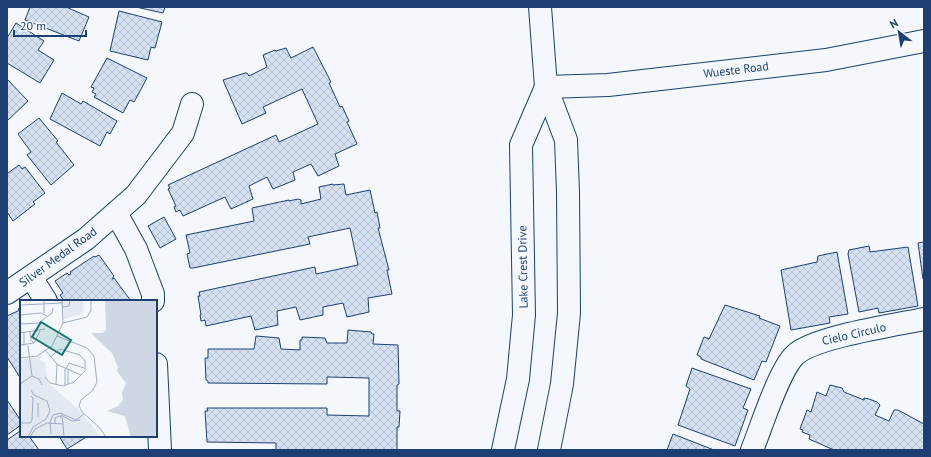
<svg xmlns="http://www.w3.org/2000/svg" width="931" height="457" font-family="'PT Sans',sans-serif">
<defs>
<pattern id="building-cross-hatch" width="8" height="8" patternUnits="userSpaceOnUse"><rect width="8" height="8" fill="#d5e0f0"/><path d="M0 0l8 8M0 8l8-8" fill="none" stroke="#b6c1d1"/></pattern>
</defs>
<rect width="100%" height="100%" fill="#f4f7fb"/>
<g fill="url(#building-cross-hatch)" stroke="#1d3f73">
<polygon points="30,7 66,7 89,17 79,41 25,20"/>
<polygon points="136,7 165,7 163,13"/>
<polygon points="119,11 162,22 155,48 151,47 148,60 110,51"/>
<polygon points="16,23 44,41 38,50 54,60 40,83 7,63 7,38"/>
<polygon points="313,47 331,82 329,83 340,107 342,106 349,121 347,122 357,144 335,154 339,166 318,176 311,164 293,172 295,180 273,189 267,177 249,186 253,199 231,209 225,197 183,216 180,210 176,212 174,207 176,206 168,189 170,188 168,185 276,135 279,142 318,124 302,89 263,107 266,113 242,124 223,80 245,73 247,73 249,76 267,67 263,55 275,50 276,51 286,48 291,58"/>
<polygon points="107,58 147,78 134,102 130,100 123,113 94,97 96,94 92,92 94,88 91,87"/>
<polygon points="7,79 28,101 8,120 7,120"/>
<polygon points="62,93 81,104 83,101 117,121 110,134 107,132 100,146 50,119"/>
<polygon points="39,118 58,141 56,142 74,165 51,185 27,155 31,152 18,134"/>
<polygon points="19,165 22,169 25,167 45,193 33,202 35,204 13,221 7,212 7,172 8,173"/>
<polygon points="333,184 333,185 344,184 346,195 370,190 375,213 377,212 380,228 378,228 389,270 387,270 392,294 368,298 369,312 347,317 343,303 323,307 323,315 300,320 296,307 277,311 278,325 255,330 251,316 206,326 205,320 201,321 200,315 201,315 198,296 200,296 199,292 315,267 316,274 358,265 350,228 308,237 310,244 193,268 190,268 187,254 190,253 186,235 254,221 252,208 289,200 289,201 298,199 301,200 301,204 321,199 319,187"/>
<polygon points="164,217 176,239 160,248 148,226"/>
<polygon points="924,242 924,279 923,279 918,243"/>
<polygon points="869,246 870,252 908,247 918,306 879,313 878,308 859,312 848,254 849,250"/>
<polygon points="837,252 848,314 829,317 830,323 791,330 781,270 817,262 818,256"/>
<polygon points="99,255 114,276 112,279 114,278 131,301 64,301 60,295 63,293 55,281 67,273 69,275 71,274 70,272 94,256 95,257"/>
<polygon points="725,305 760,316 759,318 780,326 766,362 762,361 754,380 701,359 701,357 697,355 704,337 709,339"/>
<polygon points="21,307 21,379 7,357 7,316 20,310 18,309"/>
<polygon points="348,330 371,332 372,334 374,334 373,344 398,345 399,384 397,385 397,411 400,411 399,427 397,427 397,450 276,450 276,443 207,442 205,411 208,411 207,408 327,408 327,415 369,416 369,378 327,377 327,384 208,383 208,381 206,380 205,358 208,358 208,349 254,349 256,336 279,338 281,349 300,350 300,340 302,340 302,337 325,338 327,343 347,343"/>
<polygon points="692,368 751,389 743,408 748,410 735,446 678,425 690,389 686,386"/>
<polygon points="830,385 842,388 844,392 864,400 864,398 869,399 877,402 880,405 875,415 889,421 894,410 898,410 924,424 924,450 834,450 809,439 810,435 802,432 803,430 800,429 807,410 811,412 817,392 826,396"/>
<polygon points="7,400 21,421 21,425 7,435"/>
<polygon points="20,431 21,436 29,436 39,450 7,450 7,440"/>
<polygon points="673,434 714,450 667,450"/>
<polygon points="59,436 88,436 67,449"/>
</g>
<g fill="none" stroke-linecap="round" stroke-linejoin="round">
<g stroke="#1d3f73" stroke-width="24">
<g id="street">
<polyline points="116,213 136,249 153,294 153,301"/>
<polyline points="31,277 46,301"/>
<polyline points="7,293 86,239 136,195 183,133 192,104"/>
<polyline points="156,364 160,450"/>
<path d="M 752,450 C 761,428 779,370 795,355 C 814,337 895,325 924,319"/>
</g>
</g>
<g stroke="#1d3f73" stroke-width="24">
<g id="secondary">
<polyline points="540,7 546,87 566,140 568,192 569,313 562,384 549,450"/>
<polyline points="546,87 608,85 826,60 924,41"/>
<polyline points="503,450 518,379 524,315 521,145 546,87"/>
</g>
</g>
<use href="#street" stroke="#f4f7fb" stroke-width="22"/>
<use href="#secondary" stroke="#f4f7fb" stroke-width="22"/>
</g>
<g text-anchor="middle" stroke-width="3" stroke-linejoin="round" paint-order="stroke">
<g font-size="12" fill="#1d3f73" stroke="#f4f7fb">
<text transform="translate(736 70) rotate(-7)" y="4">Wueste Road</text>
<text transform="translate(58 257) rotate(-36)" y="4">Silver Medal Road</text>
<text transform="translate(523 267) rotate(-91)" y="4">Lake Crest Drive</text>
<text transform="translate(854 334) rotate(-13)" y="4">Cielo Circulo</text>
</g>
</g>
<g transform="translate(20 300)">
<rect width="137" height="137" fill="#f4f7fb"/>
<path d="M 42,0 L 63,0 L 64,13 L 44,19 Z" fill="#e3e9f0"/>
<path d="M 21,56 L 20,60 L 25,63 L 28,83 L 58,109 L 81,137 L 0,137 L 0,60 Z" fill="#e3e9f0"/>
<path d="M 85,0 L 137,0 L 137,137 L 111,137 L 105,116 L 87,111 L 98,106 L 103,100 L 102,93 L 106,83 L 97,71 L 98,67 L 92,53 L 71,33 L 83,33 L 86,29 Z" fill="#cfd7e4"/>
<path fill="none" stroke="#9eadc5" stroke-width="1" d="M 0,5 L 43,3M 43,7 L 49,6 L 50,0M 24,13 L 24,0M 0,15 L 21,13 L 27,16M 43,23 L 67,17 L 71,10 L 71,0M 0,24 L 19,23 L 32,13 L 33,8M 4,32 L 4,46M 10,32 L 11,40 L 14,43M 0,33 L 25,29M 37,36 L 67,48 L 74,56 L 77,82 L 73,90 L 61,100 L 59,106 L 62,112 L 80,128 L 86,137M 0,45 L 14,43 L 20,31M 8,46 L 12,76M 25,50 L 38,65 L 61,75M 0,58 L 17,56 L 32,46 L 43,23 L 42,0M 45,69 L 45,85M 46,69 L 49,63 L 64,68M 48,70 L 48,84M 25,77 L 30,83 L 43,86 L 54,82 L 65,71 L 65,61 L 60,55 L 40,49 L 30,57M 0,84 L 12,76 L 19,79 L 22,85M 36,84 L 37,64M 41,115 L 52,121 L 60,120M 18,117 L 18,103M 0,123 L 10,123 L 12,120 L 13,98 L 11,96M 35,123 L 35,118 L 39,116 L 42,117 L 43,124M 31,134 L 30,122 L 33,115 L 40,113 L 56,120 L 64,114M 8,137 L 13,127 L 26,119 L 30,111 L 27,101 L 14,95 L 11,90M 10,137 L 15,129 L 27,123 L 43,124 L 44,137"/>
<path fill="#0f766e" fill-opacity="0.15" stroke="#0f766e" stroke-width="2" d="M 21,22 L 51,40 L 42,55 L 12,37 Z"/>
<rect width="137" height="137" fill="none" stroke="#1d3f73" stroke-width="2"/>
</g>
<rect width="931" height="457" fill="none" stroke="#1d3f73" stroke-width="16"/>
<g transform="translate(899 32) rotate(329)" stroke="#f4f7fb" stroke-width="3" paint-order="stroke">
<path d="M0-3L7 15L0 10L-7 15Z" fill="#1d3f73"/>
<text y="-6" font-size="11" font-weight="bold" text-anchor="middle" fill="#1d3f73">N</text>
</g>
<path d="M14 30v6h72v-6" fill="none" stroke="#1d3f73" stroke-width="2"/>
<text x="20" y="30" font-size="12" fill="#1d3f73" stroke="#f4f7fb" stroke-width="3" paint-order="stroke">20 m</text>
</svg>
